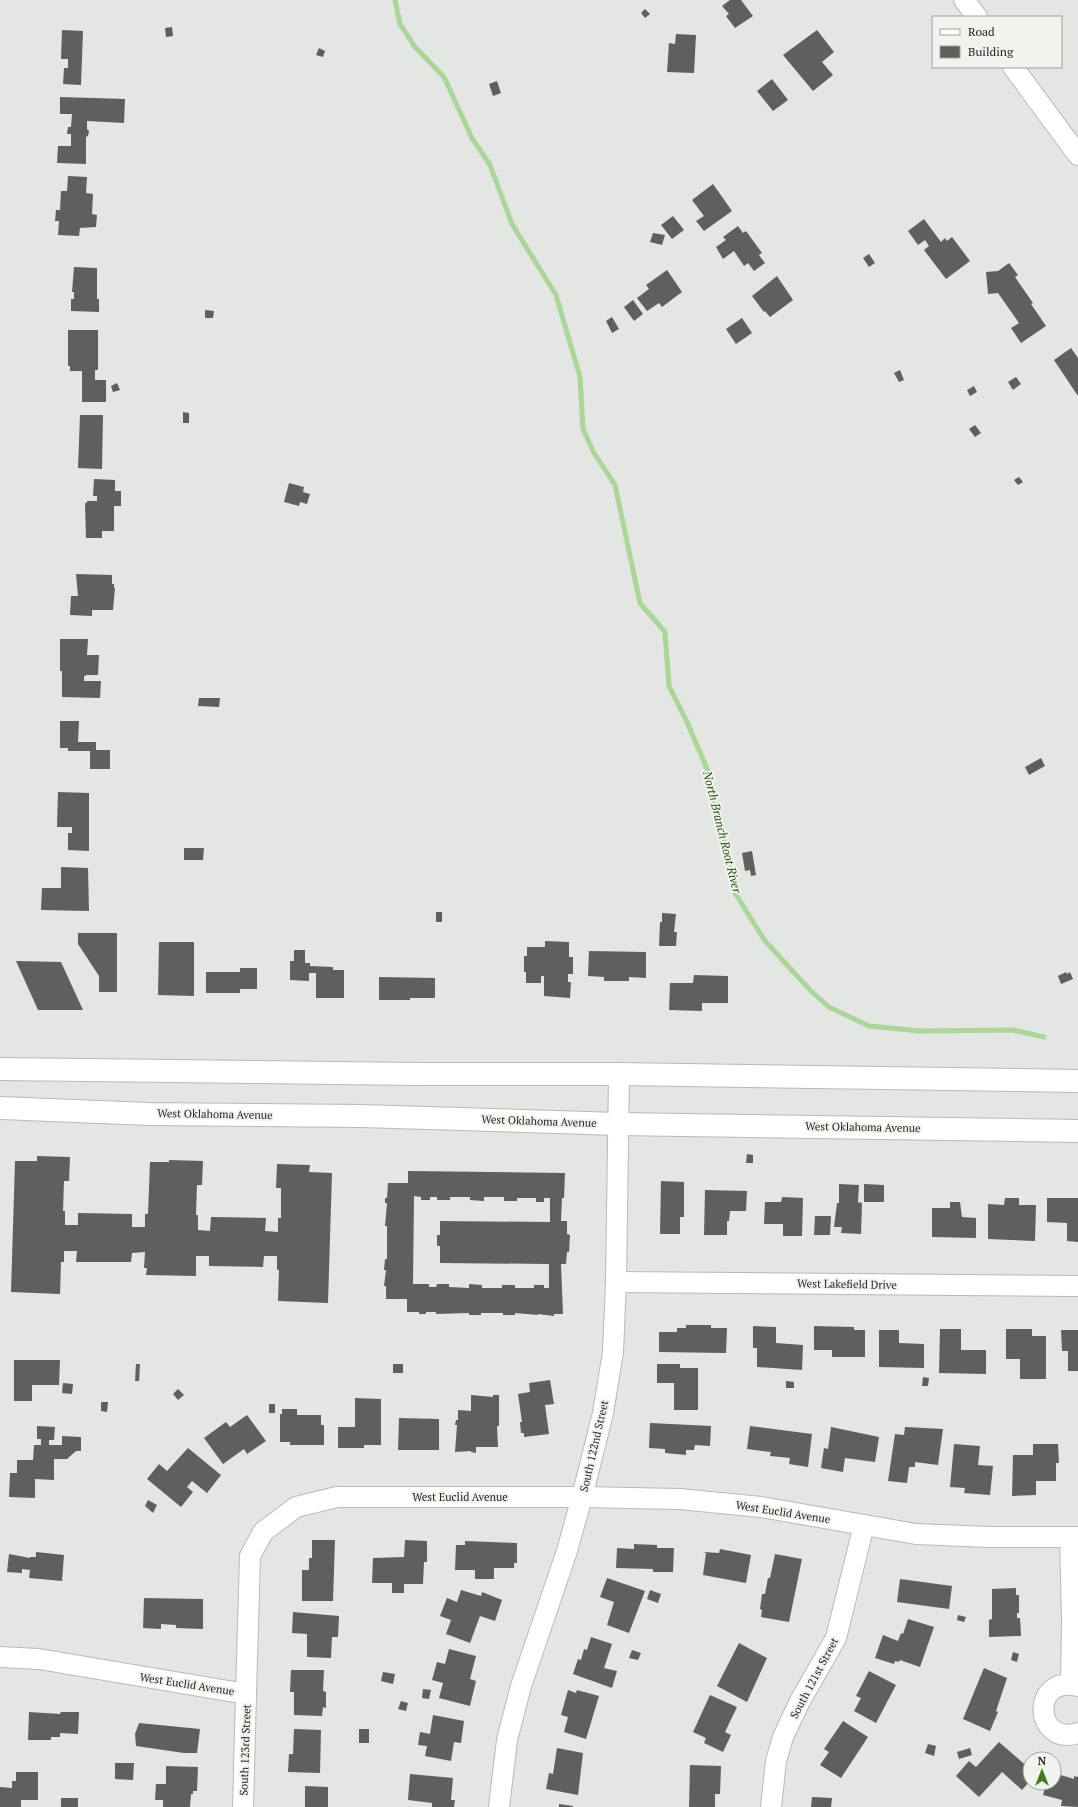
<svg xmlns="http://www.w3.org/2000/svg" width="1078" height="1807" font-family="'PT Serif',serif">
<rect width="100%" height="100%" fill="#e3e6e2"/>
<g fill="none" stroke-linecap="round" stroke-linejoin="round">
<polyline stroke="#aad697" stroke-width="5" points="395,0 400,24 415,47 444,77 472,138 490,165 512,224 556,295 580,377 583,429 594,453 615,485 640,603 665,632 669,686 687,722 708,771 715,814 726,848 735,893 765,941 811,991 829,1007 869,1026 920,1031 1013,1030 1044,1037"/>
</g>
<g fill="#5d605c" fill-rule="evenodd">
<polygon points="730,0 741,0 753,16 735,28 726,16 729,14 722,6"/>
<polygon points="645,9 650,14 645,18 641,13"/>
<polygon points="172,27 173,36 166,37 165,28"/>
<polygon points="62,30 83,31 81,85 63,84 64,68 68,68 68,59 61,59"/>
<polygon points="817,30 834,52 822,62 833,75 813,91 783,55"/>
<polygon points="676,34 696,35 694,73 667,72 669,43 675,44"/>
<polygon points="319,48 325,51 323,57 316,55"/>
<polygon points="772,79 788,100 773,111 757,91"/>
<polygon points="497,81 501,93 493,96 489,84"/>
<polygon points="60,97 125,99 124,123 87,121 87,129 89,131 88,136 86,137 86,164 57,163 58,146 71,146 71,134 67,134 68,127 71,127 72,114 60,114"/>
<polygon points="68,176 87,177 86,193 93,194 92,214 97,215 96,227 80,228 79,236 58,235 59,221 55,221 56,210 60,210 61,191 67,191"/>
<polygon points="713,184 732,211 704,231 696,221 704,216 692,200"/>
<polygon points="673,216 684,230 672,239 661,225"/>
<polygon points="924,219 941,242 945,238 947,241 952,237 970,261 946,279 924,250 929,246 925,240 918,245 908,231"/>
<polygon points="738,226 743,233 746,231 762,253 759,255 765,263 754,271 748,263 744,266 734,251 723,259 716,247 726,240 723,237"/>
<polygon points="653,233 665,235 662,245 650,242"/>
<polygon points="869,254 875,263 869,267 863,258"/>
<polygon points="1009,263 1018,275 1015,277 1033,303 1031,304 1046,326 1021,343 1011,328 1019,323 998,293 988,294 986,272 998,271"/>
<polygon points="74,267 97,268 97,299 99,299 99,312 71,311 71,299 74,299 74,292 72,292"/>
<polygon points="667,270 682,292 662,307 659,303 647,311 637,298 649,289 646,285"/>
<polygon points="777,276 793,300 770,317 765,311 764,312 752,296"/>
<polygon points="633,300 643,314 634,321 624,307"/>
<polygon points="205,310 214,311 213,318 205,318"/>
<polygon points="612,317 619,329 612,333 606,321"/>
<polygon points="742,318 752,333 736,344 726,329"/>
<polygon points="68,330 98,330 98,370 95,370 95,380 106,380 106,402 82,402 82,371 70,371 70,366 68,366"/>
<polygon points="1071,348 1078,358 1078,396 1054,360"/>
<polygon points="900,370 904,380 899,382 894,373"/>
<polygon points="1016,377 1021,384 1013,390 1008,382"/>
<polygon points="117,383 120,390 113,392 111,386"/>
<polygon points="974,386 977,392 970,396 967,390"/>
<polygon points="183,412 189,413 189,423 183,423"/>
<polygon points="80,415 103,415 102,469 78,468"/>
<polygon points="975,425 981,433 975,437 969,429"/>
<polygon points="1019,477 1023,482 1018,485 1014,480"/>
<polygon points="94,479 115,480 115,491 121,491 121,506 114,506 114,531 102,531 102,538 86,538 85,503 87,503 87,501 97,501 97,496 93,496"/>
<polygon points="289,483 304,487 303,492 310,494 307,504 300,502 299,506 284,502"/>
<polygon points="76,574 112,575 112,584 114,584 114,588 115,588 113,610 92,610 92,616 70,615 71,596 78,596"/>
<polygon points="60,639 88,639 87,655 99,655 98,675 86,675 86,676 84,676 84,681 101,681 100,698 62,697 62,671 60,671"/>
<polygon points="199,698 220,698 219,707 198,706"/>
<polygon points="60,721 79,721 78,742 96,742 96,750 110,750 110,769 90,769 90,751 68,751 68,748 60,748"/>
<polygon points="1041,758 1045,766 1029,775 1025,767"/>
<polygon points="58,792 89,793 89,851 68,850 68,833 72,833 72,827 57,827"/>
<polygon points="184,848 204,848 203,860 184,860"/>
<polygon points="752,851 756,875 751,876 750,870 745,871 742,853"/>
<polygon points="61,867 88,868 89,911 41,910 42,888 61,888"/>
<rect x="436" y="912" width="6" height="10"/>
<polygon points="662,913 676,914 674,932 677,932 676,946 659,946 660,922 662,922"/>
<polygon points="78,933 117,933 117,992 99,992 99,976 78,944"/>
<polygon points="545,941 569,942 569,957 573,957 573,974 568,974 568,982 571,982 570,998 544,996 544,976 541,976 541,983 526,983 526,972 524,972 524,956 527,956 527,947 545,947"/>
<polygon points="159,942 194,942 194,996 158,995"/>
<polygon points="294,950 305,950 305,963 310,963 310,966 333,967 333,970 344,970 344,998 316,998 316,973 309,973 309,981 290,980 290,961 294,961"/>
<polygon points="589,951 646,952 646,978 629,977 629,981 604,981 604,977 588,976"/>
<polygon points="16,961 61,962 83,1010 38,1010"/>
<polygon points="240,968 257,968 257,989 240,989 240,993 206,993 206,972 240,972"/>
<polygon points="1066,972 1067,974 1070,972 1073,979 1061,984 1058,976"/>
<polygon points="694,975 728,976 728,1003 702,1003 702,1011 669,1010 670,983 693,983"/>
<polygon points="379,977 435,978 435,998 410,998 410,1000 379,1000"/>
<polygon points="747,1154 753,1155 753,1163 746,1163"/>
<polygon points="37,1156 70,1157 69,1181 64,1181 63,1211 65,1211 65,1225 78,1225 78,1213 132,1214 132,1227 145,1227 145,1214 148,1214 150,1162 169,1162 169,1160 203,1161 202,1185 197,1185 196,1215 198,1215 198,1230 210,1231 211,1217 214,1217 266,1218 265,1231 278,1232 278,1218 281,1218 281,1188 276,1188 277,1164 310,1165 309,1172 332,1173 328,1303 278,1301 279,1270 277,1270 277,1256 264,1256 263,1267 209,1266 209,1256 196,1256 196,1276 146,1275 147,1268 144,1268 145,1252 132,1253 131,1262 76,1262 77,1251 64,1251 64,1262 61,1262 60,1294 11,1292 15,1161 37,1161"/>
<path d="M 408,1171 L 565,1173 L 564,1198 L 562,1198 L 561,1221 L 567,1221 L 567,1234 L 570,1235 L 569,1252 L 567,1252 L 566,1264 L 561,1264 L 563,1314 L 554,1314 L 554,1316 L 538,1314 L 538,1315 L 515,1313 L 515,1315 L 503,1315 L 503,1313 L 481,1313 L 481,1315 L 469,1315 L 469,1313 L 436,1314 L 436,1312 L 426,1312 L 426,1314 L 419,1314 L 419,1312 L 407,1312 L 407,1299 L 386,1299 L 386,1286 L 384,1286 L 386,1270 L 384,1270 L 385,1259 L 387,1259 L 387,1226 L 385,1226 L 387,1203 L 385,1203 L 385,1198 L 387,1198 L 388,1183 L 408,1183 ZM 414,1196 L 421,1197 L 421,1200 L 430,1200 L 430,1197 L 437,1197 L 437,1200 L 450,1200 L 450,1197 L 470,1197 L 470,1200 L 484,1201 L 484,1197 L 504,1197 L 504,1201 L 517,1201 L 517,1198 L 536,1198 L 536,1202 L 544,1202 L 544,1198 L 550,1198 L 550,1222 L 440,1221 L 440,1235 L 437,1235 L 437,1246 L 440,1246 L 440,1263 L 549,1264 L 549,1288 L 544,1288 L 544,1285 L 534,1285 L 534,1288 L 515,1288 L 515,1285 L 502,1285 L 502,1288 L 482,1288 L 482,1285 L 469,1284 L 469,1288 L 449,1287 L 449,1284 L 437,1284 L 436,1287 L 429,1287 L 429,1284 L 413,1284 Z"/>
<polygon points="661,1181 684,1182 684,1217 680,1217 680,1234 660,1234"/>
<polygon points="839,1184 859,1185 858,1202 862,1203 861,1234 841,1233 842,1227 834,1227 837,1203 839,1203"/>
<polygon points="864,1184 884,1185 884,1202 864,1202"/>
<polygon points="705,1190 747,1191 746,1211 730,1211 729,1221 727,1221 727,1235 704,1235"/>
<polygon points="782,1197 803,1198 802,1236 783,1236 783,1224 764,1224 765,1202 781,1202"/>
<polygon points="1005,1198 1019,1198 1019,1205 1036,1205 1035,1241 988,1239 988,1204 1004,1205"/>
<polygon points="1047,1198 1078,1198 1078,1242 1067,1241 1067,1223 1047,1222"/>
<polygon points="950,1202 960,1202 962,1217 976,1218 976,1238 932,1237 932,1208 950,1208"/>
<polygon points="815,1216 831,1216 830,1235 814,1235"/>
<polygon points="686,1325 711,1325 711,1328 727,1328 726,1353 659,1352 659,1332 677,1332 677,1328 686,1328"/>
<polygon points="753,1326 776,1327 776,1343 803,1345 802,1370 757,1367 757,1348 753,1348"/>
<polygon points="814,1326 854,1327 854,1330 865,1330 865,1357 832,1357 832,1350 814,1350"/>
<polygon points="940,1329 961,1329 961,1350 986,1350 986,1374 939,1373"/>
<polygon points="1006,1329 1032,1329 1032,1336 1046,1336 1046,1379 1020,1379 1020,1359 1006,1359"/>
<polygon points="879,1330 899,1330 899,1343 924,1344 924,1368 879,1367"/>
<polygon points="1061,1330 1078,1330 1078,1371 1068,1371 1068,1351 1062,1351"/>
<polygon points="14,1360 60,1360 59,1385 32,1385 32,1401 14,1401"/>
<polygon points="136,1364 140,1364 139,1381 135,1381"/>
<rect x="393" y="1364" width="10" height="9"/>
<polygon points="657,1364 680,1364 680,1368 698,1368 698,1410 674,1410 674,1383 657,1383"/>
<polygon points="923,1377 929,1378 928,1386 922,1386"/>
<polygon points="550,1380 554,1404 545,1405 549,1434 524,1437 524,1433 521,1433 520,1422 522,1422 518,1394 530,1392 529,1383"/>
<polygon points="786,1381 794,1382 794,1388 786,1388"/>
<polygon points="63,1383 73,1384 72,1394 62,1393"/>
<polygon points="178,1389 184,1395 178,1400 173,1394"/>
<polygon points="471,1395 493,1397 493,1395 499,1395 499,1426 497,1426 498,1447 476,1447 476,1453 471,1452 471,1451 455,1452 457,1425 455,1425 456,1420 458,1420 458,1410 471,1411"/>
<polygon points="355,1398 381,1399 381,1445 364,1445 364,1448 338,1448 338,1427 355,1427"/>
<polygon points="101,1402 108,1402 107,1412 101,1411"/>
<rect x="269" y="1404" width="6" height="9"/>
<polygon points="282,1409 297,1409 297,1415 321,1415 321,1425 324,1425 324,1445 290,1445 290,1442 280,1442 280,1414 282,1414"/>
<polygon points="247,1415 266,1441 247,1454 244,1449 223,1464 204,1438 226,1422 230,1427"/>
<polygon points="399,1418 439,1419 439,1450 398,1450"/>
<polygon points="650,1423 711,1426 710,1446 695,1445 694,1450 686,1450 686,1455 665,1453 665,1449 649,1448"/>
<polygon points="37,1426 55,1427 54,1440 49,1440 49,1445 62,1445 62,1436 81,1437 81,1451 76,1451 67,1459 54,1459 54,1480 35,1479 35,1498 9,1497 10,1473 17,1473 17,1460 33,1460 34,1445 41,1445 41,1439 37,1439"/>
<polygon points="750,1426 812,1434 808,1467 789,1464 790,1458 770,1456 771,1452 747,1449"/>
<polygon points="831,1427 879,1437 875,1462 845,1458 843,1472 821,1468 824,1448 828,1449"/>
<polygon points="905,1427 943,1429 938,1465 915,1462 915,1467 909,1467 907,1483 888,1481 895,1434 904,1435"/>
<polygon points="954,1444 980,1446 978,1465 993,1466 990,1495 964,1493 965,1488 950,1487"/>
<polygon points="1033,1444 1058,1444 1059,1463 1056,1463 1056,1481 1036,1481 1036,1495 1012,1496 1013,1455 1033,1455"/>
<polygon points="188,1448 221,1475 207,1493 192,1481 187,1487 193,1492 181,1507 147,1479 159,1464 167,1471"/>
<polygon points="148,1500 157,1505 153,1513 145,1506"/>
<polygon points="312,1540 335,1540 333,1601 302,1601 302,1570 309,1570 309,1558 312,1558"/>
<polygon points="405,1540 427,1541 427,1562 424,1562 423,1584 404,1584 404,1593 392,1593 392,1583 372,1583 373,1558 404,1557"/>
<polygon points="465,1541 517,1543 517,1563 514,1563 514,1568 494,1568 494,1579 475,1579 475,1570 455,1570 456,1545 465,1545"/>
<polygon points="634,1544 657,1545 657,1548 674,1548 673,1572 653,1572 653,1569 616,1568 617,1548 634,1549"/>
<polygon points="720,1549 751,1555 746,1583 703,1575 706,1553 703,1552 719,1553"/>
<polygon points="36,1552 64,1555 62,1581 29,1578 30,1570 22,1569 22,1573 7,1572 9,1554 30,1558 30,1557 36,1557"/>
<polygon points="775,1554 802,1559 789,1622 761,1617 762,1610 760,1609 762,1594 765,1594 768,1578 770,1578"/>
<polygon points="607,1578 645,1591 629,1633 607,1625 614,1602 600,1597"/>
<polygon points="900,1579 952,1586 949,1609 897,1602"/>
<polygon points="1016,1588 1016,1595 1019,1595 1019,1613 1017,1613 1017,1618 1020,1618 1021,1636 989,1637 989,1620 992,1619 992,1589"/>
<polygon points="461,1590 481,1596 482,1592 502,1600 495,1621 480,1616 470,1643 446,1634 451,1620 440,1616 447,1598 457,1602"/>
<polygon points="650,1590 661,1594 658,1603 647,1599"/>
<polygon points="144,1598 203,1599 203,1629 176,1628 176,1625 161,1624 161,1629 143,1628"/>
<polygon points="293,1612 339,1616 338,1637 332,1637 331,1658 307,1657 307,1634 292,1633"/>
<polygon points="958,1615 966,1617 964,1622 957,1620"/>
<polygon points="908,1619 934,1627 920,1667 900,1660 899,1662 895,1661 894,1664 875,1658 883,1635 898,1641 901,1633 903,1634"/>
<polygon points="591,1637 612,1644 604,1668 617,1671 612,1688 573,1674 578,1659 581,1660 584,1649 587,1650"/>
<polygon points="739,1643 767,1658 747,1702 717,1686"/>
<polygon points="449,1649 476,1656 470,1679 476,1681 470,1706 439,1698 443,1683 432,1680 437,1662 445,1664"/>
<polygon points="632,1650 641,1653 638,1660 629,1658"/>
<polygon points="1013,1652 1019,1654 1017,1662 1011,1660"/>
<polygon points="984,1668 1007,1678 996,1711 998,1712 990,1731 963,1719"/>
<polygon points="291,1670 324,1670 323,1691 326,1692 326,1708 323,1707 322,1716 294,1715 294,1692 290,1692"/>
<polygon points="869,1671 896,1685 876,1723 854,1711 861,1698 856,1696"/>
<polygon points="383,1672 395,1674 393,1684 381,1681"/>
<polygon points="423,1689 431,1690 429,1699 422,1698"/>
<polygon points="568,1690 576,1693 577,1690 599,1696 586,1739 564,1732 568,1717 561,1715"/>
<polygon points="710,1695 737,1707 725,1732 731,1735 723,1752 704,1743 706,1738 693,1732"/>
<polygon points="401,1701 408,1703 406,1711 398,1709"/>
<polygon points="29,1712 60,1714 61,1712 79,1712 78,1734 60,1733 60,1737 51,1737 51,1740 28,1740"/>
<polygon points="433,1715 464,1721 461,1743 454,1742 451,1761 425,1756 427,1746 418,1745 420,1732 430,1734"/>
<polygon points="843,1721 868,1737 841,1778 820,1765 829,1752 824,1749"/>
<polygon points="139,1723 200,1729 197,1753 184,1753 136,1746 135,1734"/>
<polygon points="294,1729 321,1730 320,1773 288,1772 289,1754 293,1754"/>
<rect x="359" y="1729" width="10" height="14"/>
<polygon points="999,1742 1030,1769 1030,1781 1022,1790 1002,1772 979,1797 956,1776 969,1761 976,1767"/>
<polygon points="928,1744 936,1746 934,1756 925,1753"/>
<polygon points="557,1748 583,1753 578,1795 546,1789 549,1773 553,1774"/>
<polygon points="970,1748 972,1755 959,1759 957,1752"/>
<polygon points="115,1763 134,1763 133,1780 115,1779"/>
<polygon points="690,1765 721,1766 720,1794 715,1794 715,1807 689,1807"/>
<polygon points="166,1766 198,1767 197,1791 193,1791 193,1794 191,1794 190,1807 163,1807 163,1800 155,1800 156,1784 166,1784"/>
<polygon points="16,1772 38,1772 38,1800 21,1800 21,1807 0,1807 0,1787 12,1788 12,1781 16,1781"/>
<polygon points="1054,1773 1074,1779 1074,1776 1078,1777 1078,1807 1061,1806 1062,1800 1043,1795 1046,1783 1054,1783"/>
<polygon points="410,1774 453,1778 451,1800 455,1800 454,1807 432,1807 432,1803 408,1800"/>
<polygon points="305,1786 328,1787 328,1807 305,1807"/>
<polygon points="812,1797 832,1798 831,1807 811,1807"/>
<rect x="61" y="1798" width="17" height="9"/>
<polygon points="559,1804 573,1806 573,1807 559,1807"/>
</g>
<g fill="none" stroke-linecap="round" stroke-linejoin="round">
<g stroke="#b7bab6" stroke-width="22">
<g id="minor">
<polyline points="964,0 977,17"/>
<polyline points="1013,67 1078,155"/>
<polyline points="616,1282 1078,1286"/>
<polyline points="1070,1537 1072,1620 1071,1684"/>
<polyline points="0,1657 39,1659 246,1694 250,1556 263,1532 296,1507 337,1497 582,1497 680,1499 761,1507 916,1534 990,1537 1078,1537"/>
<path d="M 1078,1686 C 1030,1674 1034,1747 1078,1733"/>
<polyline points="243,1807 246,1694"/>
<polyline points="499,1807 507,1740 521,1686 567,1551 582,1497 603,1413 613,1352 616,1282 619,1074"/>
<polyline points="771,1807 776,1761 783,1737 800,1701 836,1638 864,1525"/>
</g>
</g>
<g stroke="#b7bab6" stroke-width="24">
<g id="secondary">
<polyline points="0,1069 418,1074 619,1074 1078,1081"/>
<polyline points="0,1108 149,1114 361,1116 619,1124 1078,1131"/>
</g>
</g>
<use href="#minor" stroke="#fff" stroke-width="20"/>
<use href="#secondary" stroke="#fff" stroke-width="22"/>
</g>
<g text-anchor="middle" stroke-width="4" stroke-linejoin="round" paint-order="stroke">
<g font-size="11" fill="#242524" stroke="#f1f3ef">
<text transform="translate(215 1114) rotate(1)" y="4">West Oklahoma Avenue</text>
<text transform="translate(539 1121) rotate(2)" y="4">West Oklahoma Avenue</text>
<text transform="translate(863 1127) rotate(1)" y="4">West Oklahoma Avenue</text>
<text transform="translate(847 1284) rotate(1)" y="4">West Lakefield Drive</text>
<text transform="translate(594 1446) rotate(-77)" y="4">South 122nd Street</text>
<text x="460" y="1501">West Euclid Avenue</text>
<text transform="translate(783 1512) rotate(9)" y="4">West Euclid Avenue</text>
<text transform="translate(814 1678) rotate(-62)" y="4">South 121st Street</text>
<text transform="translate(187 1684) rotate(9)" y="4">West Euclid Avenue</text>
<text transform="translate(245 1750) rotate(-88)" y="4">South 123rd Street</text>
</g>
<g font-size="12" font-style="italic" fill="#285011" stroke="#f1f3ef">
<text transform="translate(722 832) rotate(76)" y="4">North Branch Root River</text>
</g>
</g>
<rect x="932" y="16" width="130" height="52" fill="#f1f3ef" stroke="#9fa19e"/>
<rect x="940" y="29" width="20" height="6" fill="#ffffff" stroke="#9fa19e"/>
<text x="968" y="36" font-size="12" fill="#242524">Road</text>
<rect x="940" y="46" width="20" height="12" fill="#5d605c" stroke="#9fa19e"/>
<text x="968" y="56" font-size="12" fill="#242524">Building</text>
<g transform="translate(1042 1771)"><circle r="19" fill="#f1f3ef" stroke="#9fa19e"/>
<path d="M0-3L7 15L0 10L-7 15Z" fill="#417e1a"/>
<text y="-6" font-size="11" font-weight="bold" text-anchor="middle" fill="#242524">N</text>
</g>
</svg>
